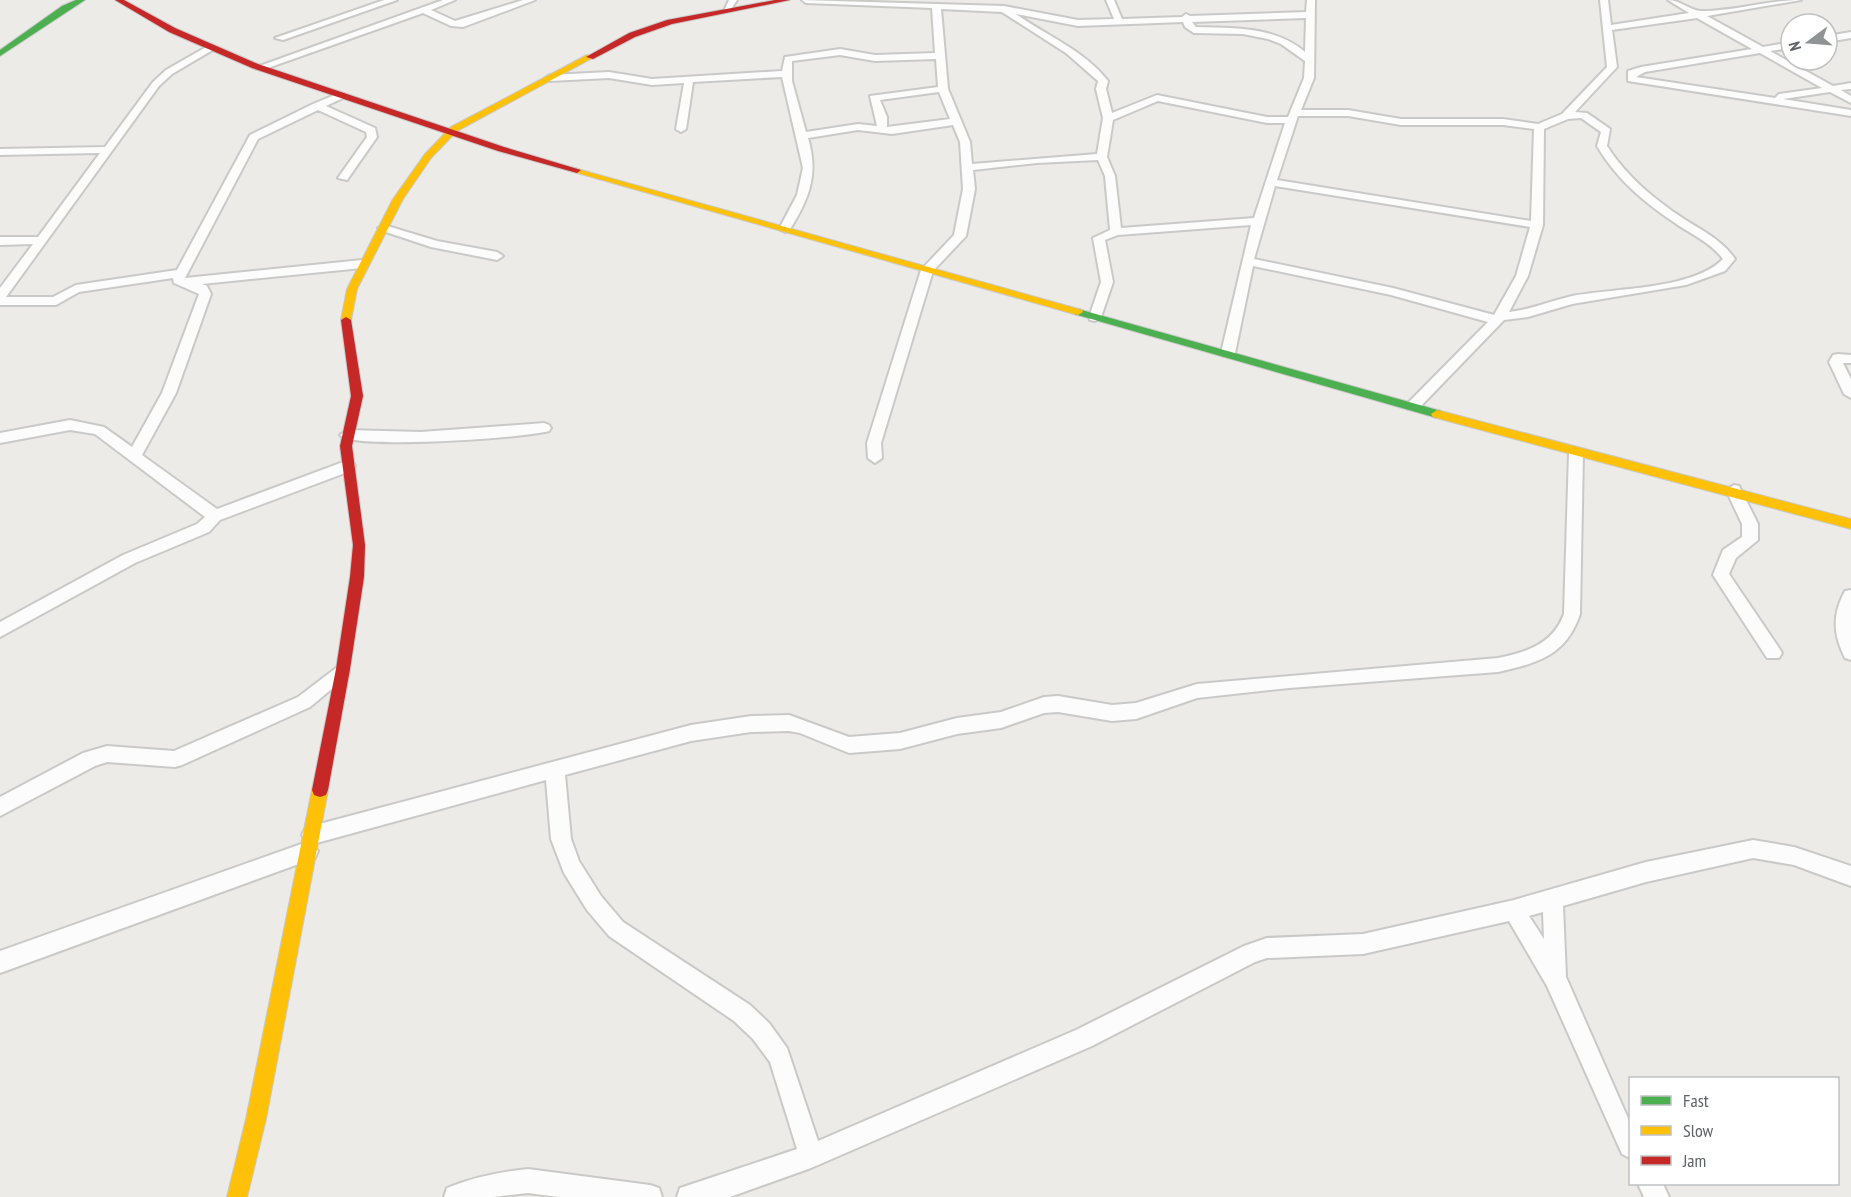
<svg xmlns="http://www.w3.org/2000/svg" width="1851" height="1197" font-family="'PT Sans Narrow',sans-serif">
<rect width="100%" height="100%" fill="#edebe8"/>
<g fill="none" stroke-linecap="round" stroke-linejoin="round">
<g stroke="#c9c9c8" stroke-width="4">
<g id="street">
<polygon points="384,0 397,0 283,40 275,38"/>
<polygon points="443,0 455,0 431,10 455,21 523,0 535,0 463,27 451,26 423,13 262,70 254,68"/>
<polygon points="729,0 737,0 730,11 724,11"/>
<path d="M 802,0 L 1004,6 L 1078,20 L 1114,19 L 1106,0 L 1114,0 L 1122,19 L 1182,17 L 1186,14 L 1190,16 L 1306,12 L 1307,0 L 1315,0 L 1314,78 L 1301,110 L 1348,110 L 1401,119 L 1503,119 L 1538,124 L 1562,114 L 1607,67 L 1600,0 L 1608,0 L 1611,25 L 1689,13 L 1668,0 C 1681,0 1691,12 1703,11 C 1736,11 1768,0 1801,0 L 1707,16 L 1763,47 L 1791,42 L 1791,48 L 1770,51 L 1833,86 L 1851,83 L 1851,89 L 1841,90 L 1851,96 L 1851,103 L 1830,92 L 1783,99 L 1851,110 L 1851,116 L 1628,81 L 1628,71 L 1641,67 L 1752,49 L 1697,18 L 1612,30 L 1617,67 L 1575,112 L 1587,113 L 1610,129 L 1607,146 C 1627,177 1654,199 1684,219 C 1703,231 1722,240 1735,259 L 1725,271 L 1686,285 L 1572,304 L 1528,317 L 1504,320 L 1418,409 L 1408,409 L 1408,403 L 1488,322 L 1391,295 L 1253,266 L 1235,353 L 1233,356 L 1223,356 L 1221,353 L 1251,225 L 1118,235 L 1105,240 L 1113,282 L 1101,317 L 1095,321 L 1090,320 L 1089,317 L 1101,282 L 1093,238 L 1110,230 L 1105,176 L 1098,160 L 1037,163 L 973,170 L 975,189 L 966,236 L 933,271 L 881,443 L 882,458 L 875,463 L 868,458 L 867,443 L 921,270 L 954,235 L 963,189 L 960,142 L 953,125 L 892,134 L 858,130 L 808,138 C 819,175 809,199 789,231 L 785,232 L 779,229 L 797,195 L 803,168 L 782,77 L 693,82 L 686,129 L 681,132 L 676,129 L 684,83 L 652,85 L 609,78 L 550,81 L 545,78 L 550,75 L 609,72 L 652,79 L 782,71 L 785,57 L 840,49 L 875,55 L 935,53 L 932,8 L 806,3 ZM 941,9 L 1002,12 L 1066,53 L 1098,81 L 1096,89 L 1103,118 L 1097,154 L 972,164 L 970,142 L 948,89 ZM 1016,14 L 1078,26 L 1183,22 L 1185,27 L 1194,33 L 1243,34 L 1268,39 L 1281,44 L 1305,61 L 1304,78 L 1288,117 L 1267,117 L 1157,95 L 1112,113 L 1106,89 L 1108,81 C 1084,50 1047,36 1016,14 ZM 1306,18 L 1305,52 C 1275,26 1233,28 1196,27 L 1192,22 ZM 1760,53 L 1822,88 L 1779,94 L 1775,98 L 1636,77 L 1645,72 ZM 840,55 L 875,61 L 936,59 L 938,87 L 870,96 L 877,126 L 858,124 L 806,132 L 792,81 L 792,61 ZM 939,92 L 950,119 L 887,127 L 887,117 L 880,100 ZM 1158,101 L 1267,123 L 1285,123 L 1254,218 L 1121,228 L 1115,176 L 1107,157 L 1113,120 ZM 1298,116 L 1348,116 L 1401,125 L 1503,125 L 1534,129 L 1531,221 L 1277,180 ZM 1581,118 L 1601,132 L 1597,146 C 1617,180 1645,203 1678,225 C 1693,235 1711,243 1723,259 C 1693,290 1613,288 1572,296 C 1550,301 1530,310 1509,312 L 1528,276 L 1543,225 L 1544,129 L 1568,119 ZM 1275,186 L 1530,227 L 1516,276 L 1494,315 L 1393,288 L 1254,259 Z"/>
<polygon points="1851,32 1851,38 1827,42 1827,36"/>
<polygon points="208,46 216,48 172,74 159,86 6,297 53,297 76,285 177,270 250,135 313,104 337,94 343,94 343,98 326,106 375,128 377,137 347,180 338,178 367,137 366,132 318,110 258,139 185,278 362,260 368,264 362,268 202,284 207,286 211,294 176,393 142,455 217,509 343,462 353,462 355,466 353,470 220,520 209,532 135,563 0,637 0,622 123,555 197,524 205,517 95,434 70,430 0,443 0,433 70,420 104,427 132,447 162,393 199,294 174,283 173,278 79,292 56,305 0,305 0,288 33,244 0,245 0,237 38,237 100,153 0,155 0,149 105,147 153,82 166,70"/>
<polygon points="384,225 437,241 497,252 503,256 497,260 431,247 380,230 378,228"/>
<polygon points="1838,354 1851,355 1851,363 1843,363 1851,379 1851,398 1844,394 1829,362 1833,355"/>
<path d="M 544,423 L 549,425 L 551,428 L 549,431 C 525,438 351,450 340,435 L 347,430 L 421,432 Z"/>
<path d="M 1576,448 L 1583,453 L 1580,614 C 1566,656 1537,663 1498,672 L 1289,688 L 1197,698 L 1136,719 L 1112,721 L 1058,712 L 1044,713 L 1001,728 L 957,734 L 900,749 L 849,753 L 800,733 L 789,731 L 751,732 L 691,741 L 565,775 L 571,839 L 579,861 L 601,896 L 623,922 L 750,1005 L 769,1023 L 787,1048 L 818,1141 L 1076,1030 L 1244,946 L 1267,938 L 1363,934 L 1514,900 L 1646,862 L 1753,840 L 1794,847 L 1851,866 L 1851,886 L 1794,865 L 1753,858 L 1646,882 L 1563,906 L 1566,977 L 1630,1123 L 1630,1158 L 1622,1154 L 1547,986 L 1509,921 L 1363,954 L 1267,958 L 1255,962 L 1092,1046 L 811,1168 L 730,1197 L 677,1197 L 680,1188 L 797,1149 L 770,1062 L 753,1039 L 734,1021 L 609,936 L 587,910 L 564,873 L 551,839 L 546,780 L 313,844 L 318,851 L 315,858 L 0,973 L 0,951 L 307,842 L 302,835 L 305,829 L 312,826 L 691,725 L 751,716 L 789,715 L 849,737 L 900,733 L 957,718 L 1001,712 L 1044,697 L 1058,696 L 1112,705 L 1136,703 L 1197,684 L 1498,658 C 1527,652 1553,644 1564,614 L 1569,453 ZM 1543,912 L 1544,939 L 1529,916 Z"/>
<polygon points="1734,485 1739,486 1758,524 1758,540 1736,558 1729,574 1779,648 1782,653 1779,658 1767,658 1713,575 1723,550 1742,537 1742,524 1726,490"/>
<path d="M 1851,590 L 1851,660 L 1845,658 C 1833,634 1832,615 1845,591 Z"/>
<polygon points="340,665 346,667 349,672 346,677 310,707 182,765 175,767 107,762 95,766 0,816 0,797 83,753 107,746 174,751 298,697"/>
<path d="M 528,1169 L 650,1185 L 659,1188 L 662,1197 L 558,1197 L 528,1193 L 493,1197 L 444,1197 L 447,1188 C 474,1177 500,1172 528,1169 Z"/>
<polygon points="1638,1184 1663,1184 1669,1197 1644,1197"/>
</g>
</g>
<g stroke="#c9c9c8" stroke-width="2">
<g id="fast">
<polygon points="76,0 85,0 0,56 0,50 62,6"/>
<polygon points="1078,309 1441,411 1443,414 1437,418 1074,314 1074,310"/>
</g>
</g>
<g stroke="#c9c9c8" stroke-width="2">
<g id="slow">
<polygon points="587,55 594,57 457,131 431,158 403,199 357,289 351,320 346,323 342,322 341,320 347,289 393,199 425,154 451,127"/>
<polygon points="574,168 1082,310 1083,312 1078,315 1074,314 574,172"/>
<polygon points="1437,410 1851,519 1851,529 1433,417 1431,414"/>
<polygon points="320,783 326,785 328,790 266,1119 247,1197 227,1197 246,1119 312,790 314,785"/>
</g>
</g>
<g stroke="#c9c9c8" stroke-width="2">
<g id="jam">
<polygon points="115,0 124,0 175,28 258,64 504,147 581,170 577,173 498,151 252,68 169,32"/>
<polygon points="775,0 790,0 672,24 635,37 593,59 586,57 629,33 667,20"/>
<polygon points="346,317 351,320 363,396 352,446 365,545 364,577 350,669 328,790 326,795 320,797 314,795 312,790 336,669 350,577 353,545 340,446 351,396 341,320"/>
</g>
</g>
<use href="#street" fill="#fcfcfc" fill-rule="evenodd"/>
<use href="#fast" fill="#4caf50" fill-rule="evenodd"/>
<use href="#slow" fill="#ffc107" fill-rule="evenodd"/>
<use href="#jam" fill="#c62828" fill-rule="evenodd"/>
</g>
<rect x="1629" y="1077" width="210" height="108" fill="#ffffff" stroke="#bfc1c2" stroke-width="1.5"/>
<rect x="1641" y="1096" width="30" height="9" fill="#4caf50" stroke="#bfc1c2" stroke-width="1.5"/>
<text x="1683" y="1107" font-size="18" fill="#5e6366">Fast</text>
<rect x="1641" y="1126" width="30" height="9" fill="#ffc107" stroke="#bfc1c2" stroke-width="1.5"/>
<text x="1683" y="1137" font-size="18" fill="#5e6366">Slow</text>
<rect x="1641" y="1156" width="30" height="9" fill="#c62828" stroke="#bfc1c2" stroke-width="1.5"/>
<text x="1683" y="1167" font-size="18" fill="#5e6366">Jam</text>
<g transform="translate(1809 42) rotate(254)"><circle r="28" fill="#ffffff" stroke="#bfc1c2" stroke-width="1.5"/>
<path d="M0-4.5L10 22L0 15L-10 22Z" fill="#909394"/>
<text y="-9" font-size="16" font-weight="bold" text-anchor="middle" fill="#5e6366">N</text>
</g>
</svg>
